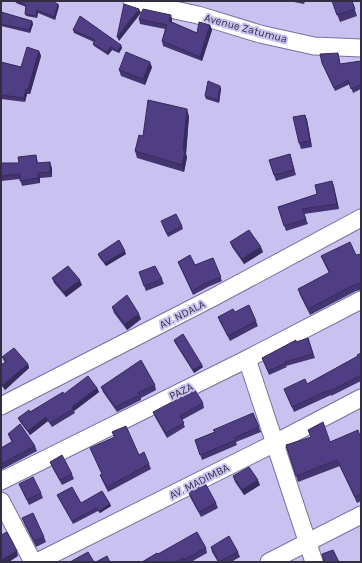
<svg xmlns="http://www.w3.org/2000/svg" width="362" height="563" font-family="Karla,sans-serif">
<rect width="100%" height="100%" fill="#c9c2f0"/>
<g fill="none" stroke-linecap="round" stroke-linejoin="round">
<g stroke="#78719b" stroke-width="19">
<g id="minor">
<polyline points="132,1 198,15 260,34 314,46 361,48"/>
<polyline points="247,359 314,562"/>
<polyline points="1,406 214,297 361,218"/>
<polyline points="1,481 247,359 361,300"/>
<polyline points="1,501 33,562"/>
<polyline points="37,562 275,443 361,398"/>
<polyline points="269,562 361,515"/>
</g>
</g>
<use href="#minor" stroke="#fff" stroke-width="17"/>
</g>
<g fill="#443572">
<polygon points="15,1 45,1 59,6 55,20 38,13 37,18 26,16 25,14 26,7 16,3"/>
<polygon points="289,1 305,1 304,4"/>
<polygon points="332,1 352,1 357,16 340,22"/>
<polygon points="1,12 32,21 33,24 30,33 1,26"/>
<polygon points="171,15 172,20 172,22 197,33 210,25 212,30 202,61 163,46 162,41 165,29 140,24 139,19"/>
<polygon points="73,30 121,45 122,48 119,53 112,50 108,55 94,46 93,44 94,42 74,33"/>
<polygon points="39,51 41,56 30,94 27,94 25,102 1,99 1,62 21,67"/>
<polygon points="339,57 340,64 361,61 361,89 353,93 350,84 335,91 322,63"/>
<polygon points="152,67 145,85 121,76 119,70"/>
<polygon points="220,86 221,89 219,103 206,99 205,96"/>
<polygon points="305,115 307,120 312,147 301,149 299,143"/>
<polygon points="189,116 186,154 187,157 184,172 137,158 135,151 143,136"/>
<polygon points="290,154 296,175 276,181 269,160"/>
<polygon points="36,155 38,163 52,168 52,177 40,178 40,183 22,186 20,179 1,181 1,163 19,163"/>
<polygon points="332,181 339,209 304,214 308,224 286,231 278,207 317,194"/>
<polygon points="162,224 182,226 183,229 168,237"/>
<polygon points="230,242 263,252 244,264 232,247"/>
<polygon points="98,254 126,254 106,266 99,257"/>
<polygon points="361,254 361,290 356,291 310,315 300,295 298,289 329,273 324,263 321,256 356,255"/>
<polygon points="213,258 222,281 208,287 193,295 178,262 195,265"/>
<polygon points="139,272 162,279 164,284 146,291"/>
<polygon points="52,278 82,285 66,297 54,283"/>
<polygon points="112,307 141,319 127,330 114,313"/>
<polygon points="218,317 256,321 258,326 230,341 220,322"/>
<polygon points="308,338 315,358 286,366 287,367 269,375 262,358 296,342"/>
<polygon points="174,340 203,367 194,373 175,343"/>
<polygon points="361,353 361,381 331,396 331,395 294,412 284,389 307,384 358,356"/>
<polygon points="2,357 28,364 29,368 5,390 1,385 1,365 5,362 4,361"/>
<polygon points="155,385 156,390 141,398 141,400 117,412 103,392 101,387"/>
<polygon points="97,388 99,392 74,411 75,413 52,427 48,421 30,435 20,422 18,418 64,394"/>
<polygon points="203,403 204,408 182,420 185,427 167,438 155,417 153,412"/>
<polygon points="253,413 261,432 236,442 237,445 202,460 195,440 215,432"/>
<polygon points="112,432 149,464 151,469 108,492 102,480 100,475 102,474 90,448 114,437"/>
<polygon points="8,434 35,446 37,451 1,470 1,448 12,442 10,439"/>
<polygon points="361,439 361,501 357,503 340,466 298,482 286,445"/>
<polygon points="50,462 72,474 74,479 62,485 52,467"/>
<polygon points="233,476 260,485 244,495 235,482"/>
<polygon points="19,484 41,493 43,498 29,505"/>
<polygon points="188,491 216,503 218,508 201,517 190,497"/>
<polygon points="57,495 81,503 110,504 111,506 100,513 98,511 73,524"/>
<polygon points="22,518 44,537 46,542 36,547 24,523"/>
<polygon points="211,547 238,552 240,557 231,562 218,562 212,552"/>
<polygon points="206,548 207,553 191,562 142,562 158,554"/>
</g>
<g fill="#372b5c">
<polygon points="58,4 59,6 55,20 54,17"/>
<polygon points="139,9 141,13 119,41 117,37"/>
<polygon points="37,10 38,13 37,18 36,16"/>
<polygon points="171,15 172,20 171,26 169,21"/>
<polygon points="32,21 33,24 30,33 29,30"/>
<polygon points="210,25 212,30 202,61 200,57"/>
<polygon points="121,45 122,48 119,53 118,51"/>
<polygon points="111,47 112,50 108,55 107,52"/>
<polygon points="39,51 41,56 30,94 28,89"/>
<polygon points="150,62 152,67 145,85 143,79"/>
<polygon points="220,86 221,89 219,103 218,100"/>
<polygon points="26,89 27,94 25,102 24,98"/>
<polygon points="187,109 189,116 186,154 187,157 184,172 182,165"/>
<polygon points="305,115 307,120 312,147 310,141"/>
<polygon points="50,162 52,168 52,177 50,172"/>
<polygon points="38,173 40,178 40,183 38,178"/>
<polygon points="332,181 334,186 339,209 337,204"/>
<polygon points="261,247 263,252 244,264 242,259"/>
<polygon points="125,251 126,254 106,266 105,263"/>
<polygon points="80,280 82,285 66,297 64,292"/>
<polygon points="139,314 141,319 127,330 125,324"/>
<polygon points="28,364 29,368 5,390 3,385"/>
<polygon points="202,365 203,367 194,373 193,370"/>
<polygon points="97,388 99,392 74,411 72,407"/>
<polygon points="46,417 48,421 30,435 28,431"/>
<polygon points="258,480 260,485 244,495 242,490"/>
<polygon points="110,504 111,506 100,513 99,511"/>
<polygon points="17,551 18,556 9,562 1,562 1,560"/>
</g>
<g fill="#4f3e84" stroke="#372b5c">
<polygon points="16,1 51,1 58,4 54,17 37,10 36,16 25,14 26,5"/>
<polygon points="332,1 352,1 355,9 337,15"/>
<polygon points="124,4 139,9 117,37"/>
<polygon points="143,9 171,15 169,21 197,33 199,22 210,25 200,57 162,41 167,25 139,19"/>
<polygon points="1,12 32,21 29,30 1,24"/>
<polygon points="80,16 121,45 118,51 111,47 107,52 93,44 95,40 73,30"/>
<polygon points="27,47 39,51 28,89 26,89 24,98 1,95 1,62 21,67"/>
<polygon points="126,52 150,62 143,79 119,70"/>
<polygon points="338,53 340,64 361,61 361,85 351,89 348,80 334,88 322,63 320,54"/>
<polygon points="208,81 220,86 218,100 205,96"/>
<polygon points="148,100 187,109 183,150 185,151 182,165 135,151 139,135 143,136"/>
<polygon points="305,115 310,141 299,143 293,117"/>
<polygon points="290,154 294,170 274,175 269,160"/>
<polygon points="36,155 37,163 50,162 50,172 38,173 38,178 20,181 20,174 1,176 1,163 19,163 18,157"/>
<polygon points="332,181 337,204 302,209 306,219 284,226 278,207 317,194 315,185"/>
<polygon points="176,214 182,226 167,234 161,221"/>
<polygon points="249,230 261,247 242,259 230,242"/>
<polygon points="119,240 125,251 105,263 98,254"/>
<polygon points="350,242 356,255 361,254 361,283 354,285 308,309 298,289 330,272 321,256"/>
<polygon points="190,255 195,265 213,258 221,277 206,283 192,291 178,262"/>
<polygon points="68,266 80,280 64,292 52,278"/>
<polygon points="155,266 162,279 144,286 139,272"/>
<polygon points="127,295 139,314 125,324 112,307"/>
<polygon points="249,305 256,321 228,336 218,317 233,309 235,312"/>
<polygon points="183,334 202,365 193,370 174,340"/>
<polygon points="308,338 313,354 285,362 286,363 268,371 262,358 296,340 296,342"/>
<polygon points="14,348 28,364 3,385 1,382 1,365 7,361 2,357"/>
<polygon points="361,353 361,375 330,391 329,390 292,407 284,389 305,379 307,384 358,356 357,355"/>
<polygon points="141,360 155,385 138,393 140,395 115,407 101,387"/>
<polygon points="88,376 97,388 72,407 73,409 50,423 46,417 28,431 18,418 29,410 30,412 63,392 64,394"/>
<polygon points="195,390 203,403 180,416 184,423 166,433 153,412"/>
<polygon points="253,413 259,427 234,438 236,440 200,455 195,440 215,432 213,430"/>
<polygon points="323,422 330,442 358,430 361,439 361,494 355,497 337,460 296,476 286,445 311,437 308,430"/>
<polygon points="20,424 35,446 1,464 1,448 13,441 8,434"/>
<polygon points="126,426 139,455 144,452 149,464 107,487 100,475 102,474 90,448 115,437 112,432"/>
<polygon points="62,455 72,474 60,480 50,462"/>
<polygon points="249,467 258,480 242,490 233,476"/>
<polygon points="33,477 41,493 27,500 19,484"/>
<polygon points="205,483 216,503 199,512 188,491"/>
<polygon points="72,487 81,503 102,491 110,504 99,511 97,508 72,521 57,495"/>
<polygon points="33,513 44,537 34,541 22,518"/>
<polygon points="7,532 17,551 1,560 1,535"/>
<polygon points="197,532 206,548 183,560 183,558 176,562 142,562 157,553 158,554"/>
<polygon points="229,536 238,552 219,562 211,547"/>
<polygon points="333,550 339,562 324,562 322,554"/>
<polygon points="88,552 94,562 70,562"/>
<polygon points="107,556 110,562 96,562"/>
</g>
<g text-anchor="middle" stroke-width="4" stroke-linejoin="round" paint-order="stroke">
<g font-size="11" fill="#312e41" stroke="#c9c2f0">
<text transform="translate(246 28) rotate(15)" y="4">Avenue Zatumua</text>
<text transform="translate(182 314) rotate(-27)" y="4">AV. NDALA</text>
<text transform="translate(181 391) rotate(-26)" y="4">PAZA</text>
<text transform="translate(199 481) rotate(-27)" y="4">AV. MADIMBA</text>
</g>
</g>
<rect width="362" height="563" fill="none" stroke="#312e41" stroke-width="4"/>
</svg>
